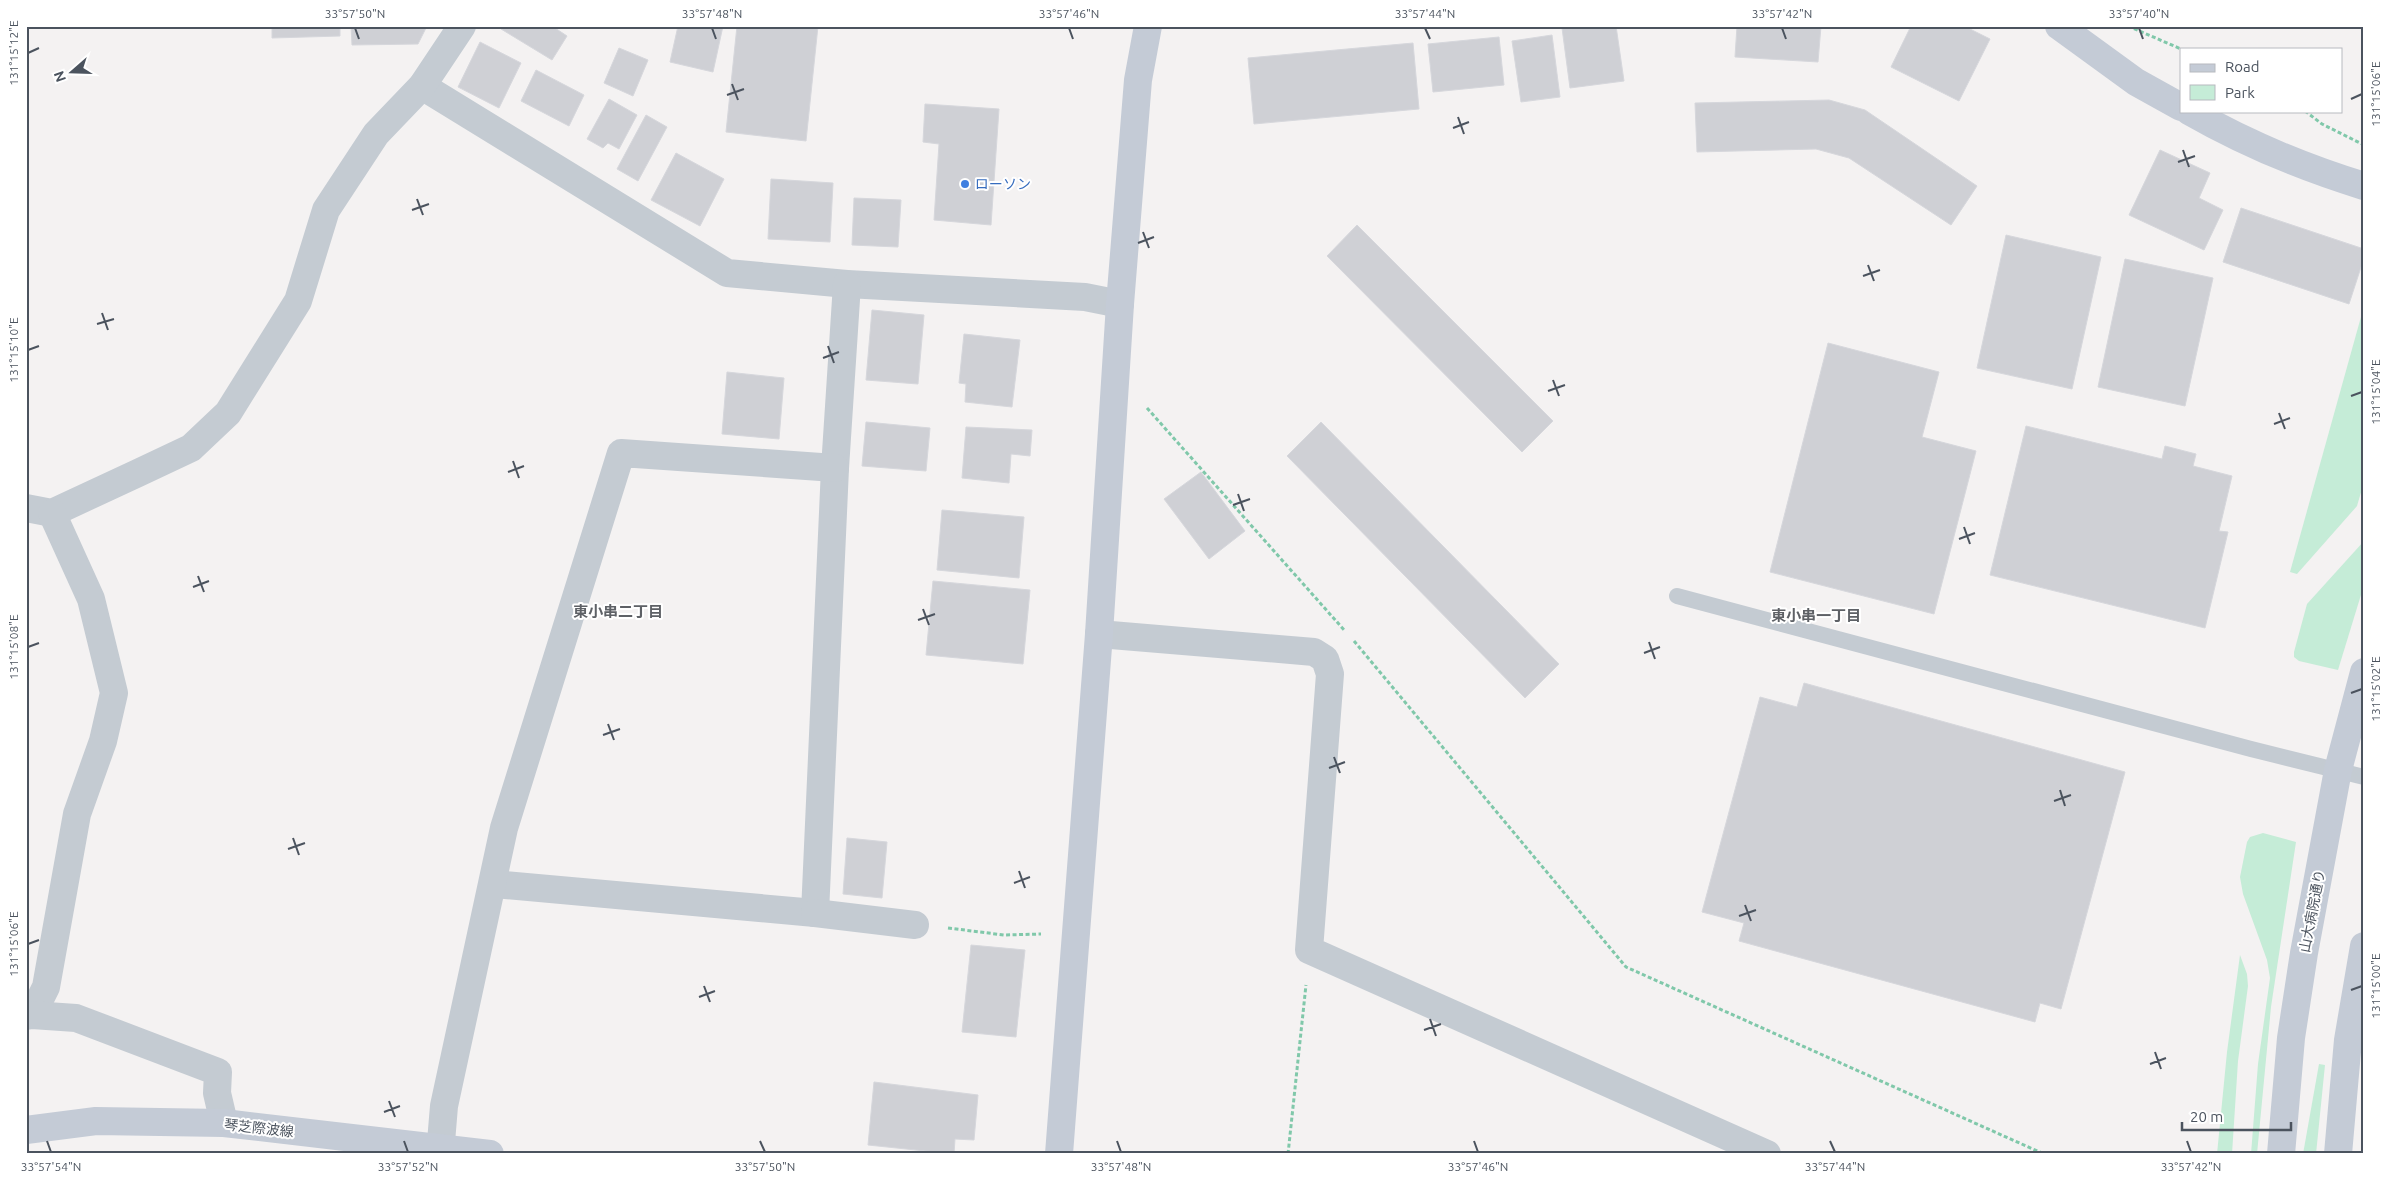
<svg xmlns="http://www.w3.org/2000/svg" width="2390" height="1180" font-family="Ubuntu,'Noto Sans JP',sans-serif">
<rect width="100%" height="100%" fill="#f4f2f2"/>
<g fill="#c5ecd7">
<polygon points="2364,306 2364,482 2357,506 2297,574 2290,572"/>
<polygon points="2364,541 2364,585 2338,670 2299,661 2294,657 2294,652 2307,604"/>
<polygon points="2263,833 2296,842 2271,1007 2257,1154 2251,1154 2258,1064 2270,978 2267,960 2243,894 2240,877 2247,842 2250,837"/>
<polygon points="2240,955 2247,974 2248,986 2238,1061 2232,1154 2217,1154 2227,1052"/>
<polygon points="2319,1064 2325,1065 2316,1154 2303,1154"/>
</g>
<g fill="#cfd0d5" stroke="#d6d7dc">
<polygon points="272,26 340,26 340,36 272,38"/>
<polygon points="351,26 427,26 418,44 352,45"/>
<polygon points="502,26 552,26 567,36 552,60 501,29"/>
<polygon points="678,26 723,26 713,72 670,62"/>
<polygon points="737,26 818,26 806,141 726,132"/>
<polygon points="1573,26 1616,26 1624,81 1570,88 1562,28"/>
<polygon points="1737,26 1821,26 1818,62 1735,57"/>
<polygon points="1911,26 1964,26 1990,39 1959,101 1891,67"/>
<polygon points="1552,35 1560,97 1521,102 1512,41"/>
<polygon points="1499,37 1504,85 1433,92 1428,44"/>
<polygon points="480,42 521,63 499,108 458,87"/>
<polygon points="1413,43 1419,109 1254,124 1248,58"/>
<polygon points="619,48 648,60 633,96 604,83"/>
<polygon points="536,70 584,95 569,126 521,101"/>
<polygon points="609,99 637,115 619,149 608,143 603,148 587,139"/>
<polygon points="1829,100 1865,110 1977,186 1951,225 1849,158 1816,149 1697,152 1695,103"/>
<polygon points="925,104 999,109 991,225 934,220 939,144 923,142"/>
<polygon points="646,115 667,127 638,181 617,169"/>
<polygon points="2160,150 2210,173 2199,198 2223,210 2204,250 2129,215"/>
<polygon points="676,153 724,179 700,226 651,200"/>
<polygon points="771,179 833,183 830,242 768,239"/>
<polygon points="854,198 901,200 898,247 852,245"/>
<polygon points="2241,208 2364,249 2364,258 2349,304 2223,262"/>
<polygon points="1357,225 1553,421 1522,452 1327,256"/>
<polygon points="2006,235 2101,257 2072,389 1977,368"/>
<polygon points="2125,259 2213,278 2185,406 2098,387"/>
<polygon points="872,310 924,315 918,384 866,380"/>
<polygon points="964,334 1020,340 1012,407 965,402 966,384 959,383"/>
<polygon points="1828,343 1939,372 1922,437 1976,451 1934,614 1770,572"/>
<polygon points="727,372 784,378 779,439 722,434"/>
<polygon points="866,422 930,428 926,471 862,466"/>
<polygon points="1321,422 1559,664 1525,698 1287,456"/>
<polygon points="2026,426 2162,459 2165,446 2196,454 2193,466 2232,476 2219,531 2228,532 2205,628 1990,575"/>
<polygon points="966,427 1032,430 1030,456 1011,454 1009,483 962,478"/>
<polygon points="1201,472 1245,531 1209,559 1164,499"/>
<polygon points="942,510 1024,517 1019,578 937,570"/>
<polygon points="933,581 1030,590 1023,664 926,655"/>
<polygon points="1804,683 2125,772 2061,1009 2040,1003 2035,1022 1739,941 1744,923 1702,912 1760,697 1797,707"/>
<polygon points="847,838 887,842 882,898 843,894"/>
<polygon points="971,945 1025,950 1016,1037 962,1032"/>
<polygon points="874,1082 978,1095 974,1140 955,1139 954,1154 868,1145"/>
</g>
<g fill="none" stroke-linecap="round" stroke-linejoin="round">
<g stroke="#80c8aa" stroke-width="3" stroke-dasharray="4 2.5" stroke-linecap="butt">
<polyline points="2128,26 2181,49"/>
<polyline points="2305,111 2322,124 2364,145"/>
<polyline points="1147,408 1345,631"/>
<polyline points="1354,641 1626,967 2044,1154"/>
<polyline points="948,928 1004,935 1041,934"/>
<polyline points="1288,1154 1306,985"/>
</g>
<polyline stroke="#c4cbd2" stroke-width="16" points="1677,596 2251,749 2364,777"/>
<g stroke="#c4cbd2" stroke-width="28">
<polyline points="422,86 727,273 847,284 1085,297 1120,304"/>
<polyline points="26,508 52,513 138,473 191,448 228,413 298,301 326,210 376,134 422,86 462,26"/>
<polyline points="1099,634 1314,652 1325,659 1330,674 1309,950 1767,1154"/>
<polyline points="494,884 815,913 835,468 847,284"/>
<polyline points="815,913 915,925"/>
<polyline points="32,1015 46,987 77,814 103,741 114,693 91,599 52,513"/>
<polyline points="26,1016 32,1015 76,1018 218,1072 217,1093 224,1123"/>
<polyline points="440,1154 444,1106 504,828 621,453 835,468"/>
</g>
<g stroke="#c4cbd6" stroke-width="28">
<polyline points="2059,26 2136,82 2181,107"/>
<path d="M 2189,111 C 2245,143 2302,167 2364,186"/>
<polyline points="26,1130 96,1121 224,1123 490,1154"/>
<polyline points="1059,1154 1099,634 1120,304 1138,80 1148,26"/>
<polyline points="2281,1154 2291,1038 2304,953 2338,770 2364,672"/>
<polyline points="2338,1154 2348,1040 2364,946"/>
</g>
</g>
<path fill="none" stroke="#4b535e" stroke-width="2" d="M 355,28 L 359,39M 712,28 L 716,39M 1069,28 L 1073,39M 1425,28 L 1430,39M 1782,28 L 1786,39M 2139,28 L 2143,39M 28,53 L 39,48M 732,84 L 738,100M 727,95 L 744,89M 2351,99 L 2362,94M 1458,117 L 1464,134M 1453,128 L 1469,122M 2183,150 L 2189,167M 2178,162 L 2195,156M 417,199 L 423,215M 412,210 L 429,204M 1143,232 L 1149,248M 1138,243 L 1154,237M 1868,265 L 1874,281M 1863,276 L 1880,270M 102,313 L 108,330M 97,324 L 114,319M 828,346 L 834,363M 28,350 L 39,346M 823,358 L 839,352M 1553,380 L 1559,396M 1548,391 L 1565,385M 2351,396 L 2362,392M 2279,413 L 2285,429M 2274,424 L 2290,418M 513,461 L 519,478M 508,472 L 524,466M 1238,494 L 1244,511M 1233,505 L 1250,499M 1964,527 L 1970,544M 1959,539 L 1975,533M 198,576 L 204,592M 193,587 L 209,581M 923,609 L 929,625M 918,620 L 935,614M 1649,642 L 1655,659M 28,647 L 39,643M 1644,653 L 1660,647M 2351,693 L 2362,689M 608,724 L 614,740M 603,735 L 620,729M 1334,757 L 1340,773M 1329,768 L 1345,762M 2060,790 L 2065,806M 2054,801 L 2071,795M 293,838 L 299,855M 288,849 L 305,843M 1019,871 L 1025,888M 1014,883 L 1030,877M 1745,905 L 1751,921M 1739,916 L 1756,910M 28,944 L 39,940M 704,986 L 710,1002M 2351,990 L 2362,986M 699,997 L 715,991M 1430,1019 L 1436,1036M 1424,1030 L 1441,1024M 2155,1052 L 2161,1069M 2150,1064 L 2166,1058M 389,1101 L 395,1117M 384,1112 L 400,1106M 47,1141 L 51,1152M 404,1141 L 408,1152M 760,1141 L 765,1152M 1117,1141 L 1121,1152M 1474,1141 L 1478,1152M 1830,1141 L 1835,1152M 2187,1141 L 2191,1152"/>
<circle fill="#3f7fe0" stroke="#fff" stroke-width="2" cx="965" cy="184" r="5"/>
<g text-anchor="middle" stroke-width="4" stroke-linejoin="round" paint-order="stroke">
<g font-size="14" fill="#366cbe" stroke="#fff" text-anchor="start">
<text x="975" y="189">ローソン</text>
</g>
<g font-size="14" fill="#4b535e" stroke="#fff">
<text transform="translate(2312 911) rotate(-79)" y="5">山大病院通り</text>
<text transform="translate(259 1128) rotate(6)" y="5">琴芝際波線</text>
</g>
<g font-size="15" font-weight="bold" fill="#5e6166" stroke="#fff">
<text x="618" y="617">東小串二丁目</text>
<text x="1816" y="621">東小串一丁目</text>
</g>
</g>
<rect width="2390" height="1180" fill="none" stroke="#ffffff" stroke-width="55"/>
<rect x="2180" y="48" width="162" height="65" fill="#ffffff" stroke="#b7babf"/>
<rect x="2190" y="64" width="25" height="8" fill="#c4cbd6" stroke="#b7babf"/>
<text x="2225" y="72" font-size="15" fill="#4b535e">Road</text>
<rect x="2190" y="85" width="25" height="15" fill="#c5ecd7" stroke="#b7babf"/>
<text x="2225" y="98" font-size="15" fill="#4b535e">Park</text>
<g transform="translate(72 72) rotate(250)" stroke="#ffffff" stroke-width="4" paint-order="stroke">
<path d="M0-4L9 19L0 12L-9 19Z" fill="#4b535e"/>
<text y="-8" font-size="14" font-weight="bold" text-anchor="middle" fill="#4b535e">N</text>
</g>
<path d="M2182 1122v8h109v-8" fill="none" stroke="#4b535e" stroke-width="2.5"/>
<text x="2190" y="1122" font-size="15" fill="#4b535e" stroke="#ffffff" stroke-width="4" paint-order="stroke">20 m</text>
<rect x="28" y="28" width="2334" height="1124" fill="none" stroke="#4b535e" stroke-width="2"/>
<g font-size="12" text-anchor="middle" fill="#4b535e">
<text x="355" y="18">33°57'50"N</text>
<text x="712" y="18">33°57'48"N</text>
<text x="1069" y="18">33°57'46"N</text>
<text x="1425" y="18">33°57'44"N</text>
<text x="1782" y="18">33°57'42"N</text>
<text x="2139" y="18">33°57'40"N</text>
<text transform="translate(14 53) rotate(-90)" y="4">131°15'12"E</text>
<text transform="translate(2376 94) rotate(-90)" y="4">131°15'06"E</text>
<text transform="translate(14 350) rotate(-90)" y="4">131°15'10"E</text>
<text transform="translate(2376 392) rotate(-90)" y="4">131°15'04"E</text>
<text transform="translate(14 647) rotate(-90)" y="4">131°15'08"E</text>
<text transform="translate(2376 689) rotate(-90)" y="4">131°15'02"E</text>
<text transform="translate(14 944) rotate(-90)" y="4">131°15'06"E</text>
<text transform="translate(2376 986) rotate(-90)" y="4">131°15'00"E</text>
<text x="51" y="1171">33°57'54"N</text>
<text x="408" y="1171">33°57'52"N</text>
<text x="765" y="1171">33°57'50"N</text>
<text x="1121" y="1171">33°57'48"N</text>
<text x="1478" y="1171">33°57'46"N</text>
<text x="1835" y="1171">33°57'44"N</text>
<text x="2191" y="1171">33°57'42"N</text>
</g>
</svg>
